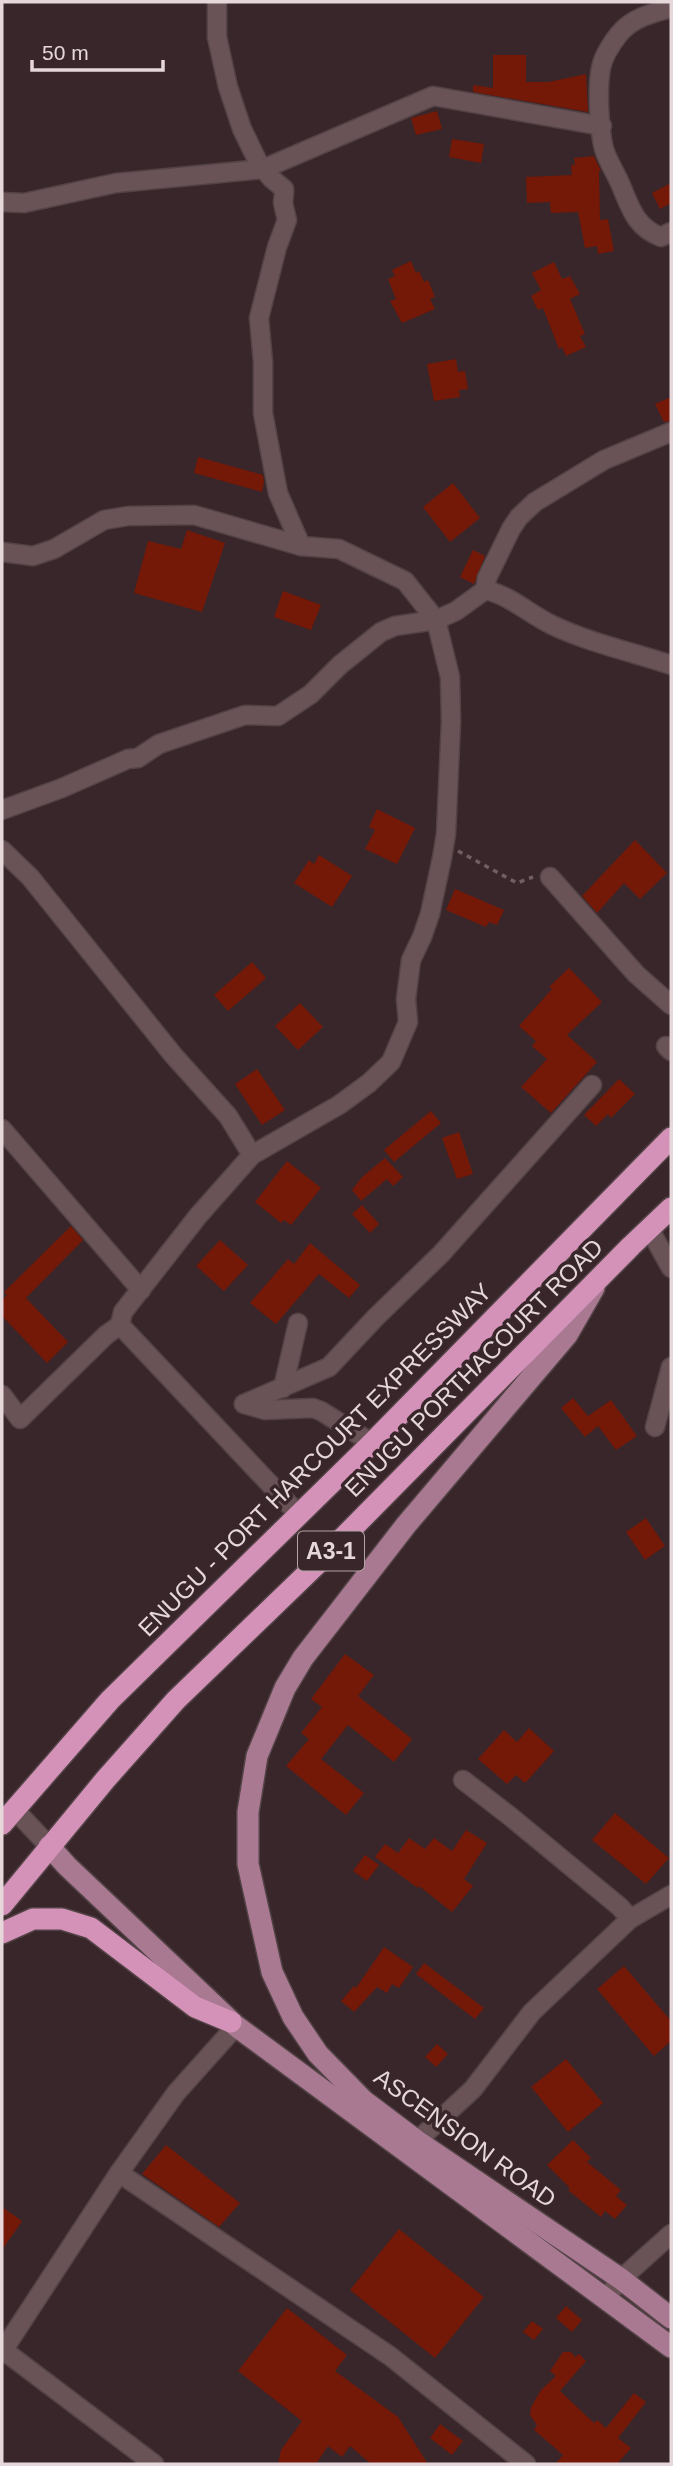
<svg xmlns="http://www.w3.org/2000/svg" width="673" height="2466" font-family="Helvetica,sans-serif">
<rect width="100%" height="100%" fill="#39262a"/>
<g fill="#741807">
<polygon points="493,55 526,55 526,82 549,82 586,74 588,112 473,92 473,85 493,88"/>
<polygon points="437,111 442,129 416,135 411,118"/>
<polygon points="452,139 484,144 481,163 449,157"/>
<polygon points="594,156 601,171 599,171 600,220 608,219 614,251 598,254 597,246 585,248 578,212 551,213 550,202 527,203 526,177 572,175 571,165 575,165 574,158"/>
<polygon points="671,183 671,203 660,209 652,193"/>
<polygon points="411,261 416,273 419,271 424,282 428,280 435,297 430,299 435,309 402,323 390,301 396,299 388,279 395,276 392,270"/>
<polygon points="554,262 562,279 570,276 580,294 570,299 585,334 580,336 586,347 566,356 562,347 559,349 543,308 538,310 531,296 541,290 532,273"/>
<polygon points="456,359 458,372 465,371 468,389 459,390 460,397 434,401 427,364"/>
<polygon points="671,397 671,421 664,422 655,404"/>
<polygon points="198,457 263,475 264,482 262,492 194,473"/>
<polygon points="453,483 480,518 450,542 423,507"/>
<polygon points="187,530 225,543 202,612 134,593 148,541 181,549"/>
<polygon points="473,550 485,556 474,584 460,577"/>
<polygon points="283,591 321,605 311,630 274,617"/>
<polygon points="377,809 415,828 397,864 365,849 375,830 369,827"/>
<polygon points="635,840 667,873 640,899 624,883 597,913 582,896"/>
<polygon points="319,855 352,876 332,907 294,883 309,860 314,864"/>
<polygon points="455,889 504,910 497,925 489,922 486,927 446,910"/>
<polygon points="252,962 266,978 228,1011 214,995"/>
<polygon points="569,968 602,1002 567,1035 597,1062 551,1113 521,1087 547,1059 532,1046 536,1041 519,1026 552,989 549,987"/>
<polygon points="300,1003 323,1027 298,1050 275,1026"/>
<polygon points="257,1069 285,1110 262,1125 235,1084"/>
<polygon points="619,1079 635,1094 611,1118 608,1114 596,1126 584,1115"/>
<polygon points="431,1111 441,1123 394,1162 384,1150"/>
<polygon points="459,1132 473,1174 457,1179 442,1138"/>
<polygon points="385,1158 403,1177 393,1186 387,1179 361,1201 352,1190 362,1177"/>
<polygon points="287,1161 321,1188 291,1225 284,1220 281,1223 255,1202"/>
<polygon points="362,1205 379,1224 370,1233 352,1214"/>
<polygon points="71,1226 83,1240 26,1298 68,1342 47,1363 2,1316 2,1300 7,1295 4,1292"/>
<polygon points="220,1240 248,1265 224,1291 196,1266"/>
<polygon points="310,1243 360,1285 349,1298 319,1274 276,1324 250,1303 288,1259 294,1264"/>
<polygon points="573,1398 588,1416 611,1400 637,1436 616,1450 598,1426 585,1437 561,1408"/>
<polygon points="646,1518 665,1546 645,1560 626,1532"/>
<polygon points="345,1654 374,1675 358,1696 412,1739 394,1762 348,1725 321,1759 364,1793 346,1815 286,1766 309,1739 301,1733 322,1707 311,1699"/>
<polygon points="529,1728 554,1751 525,1783 516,1775 507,1784 478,1759 504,1730 517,1742"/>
<polygon points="615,1813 669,1858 646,1884 592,1840"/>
<polygon points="466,1830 487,1843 464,1879 473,1886 452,1912 419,1886 418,1888 375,1857 385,1844 398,1853 409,1838 425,1849 434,1838 452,1851"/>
<polygon points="365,1855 379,1865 367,1881 353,1871"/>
<polygon points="384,1947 413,1967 399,1988 392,1984 387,1993 377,1987 354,2012 341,2001 354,1986 356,1988"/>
<polygon points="424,1963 484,2008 475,2019 416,1974"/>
<polygon points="624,1966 671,2021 671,2041 654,2056 597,1989"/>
<polygon points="437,2044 448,2054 436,2067 425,2057"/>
<polygon points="566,2059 603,2103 568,2132 531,2087"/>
<polygon points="573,2140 591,2158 587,2162 621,2190 616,2196 627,2205 615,2219 605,2211 601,2217 568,2190 570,2188 547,2165"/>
<polygon points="166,2145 240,2203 219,2227 142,2174"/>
<polygon points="2,2207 22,2221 2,2250"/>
<polygon points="399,2229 484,2297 435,2358 350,2290"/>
<polygon points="566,2306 582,2320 572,2332 556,2318"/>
<polygon points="287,2308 347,2355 335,2371 398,2417 428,2464 371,2464 350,2446 342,2457 328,2446 316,2464 278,2464 281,2450 302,2421 238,2371"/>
<polygon points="532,2321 543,2329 534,2340 523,2332"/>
<polygon points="563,2352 571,2352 575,2357 579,2354 586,2361 560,2391 594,2423 597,2420 606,2428 634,2393 646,2402 618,2438 631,2448 617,2464 555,2464 563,2455 534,2430 537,2425 530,2415 531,2407 541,2390 556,2376 550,2371"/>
<polygon points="440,2424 463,2441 452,2455 430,2438"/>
</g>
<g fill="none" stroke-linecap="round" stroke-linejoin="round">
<g stroke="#534346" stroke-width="21">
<g id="minor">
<polyline points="217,2 217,37 228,87 242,129 258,162 271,178 284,189 284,193 283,203 287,220 277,247 259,318 263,362 263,413 278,493 301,546"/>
<path d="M 671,8 C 652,13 632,18 619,34 C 612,43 603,57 601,68 C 597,88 599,129 604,149 C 608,162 617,175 622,188 C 631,210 637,228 661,237 L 671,232"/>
<polyline points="2,202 24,203 116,183 263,169 433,96 602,126"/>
<polyline points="2,552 33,556 54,549 104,520 128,516 194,515 301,546 339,549 405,581 436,620 450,677 451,721 446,834 442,858 430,914 422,937 411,960 406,999 408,1022 391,1062 369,1083 339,1105 252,1155 198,1216 123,1312 120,1325 106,1335 20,1419 2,1395"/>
<polyline points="485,590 487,578 511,529 519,517 535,502 604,460 671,432"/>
<path d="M 2,810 L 62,788 L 128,759 L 138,758 L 159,744 L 245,715 L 278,716 L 311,694 L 340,665 L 381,632 L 395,626 L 436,620 L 456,611 L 485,590 C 510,595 529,614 552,625 C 590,643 632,652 671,665"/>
<polyline points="2,850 30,877 174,1056 228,1116 252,1155"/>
<polyline points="550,877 636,974 671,1005"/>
<polyline points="666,1046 671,1051"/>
<polyline points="2,1129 141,1290"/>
<polyline points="650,1230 671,1268"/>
<polyline points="120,1325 299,1515"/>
<polyline points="283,1388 298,1323"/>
<polyline points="244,1404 329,1367 376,1317 441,1254 592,1085"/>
<polyline points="244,1404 265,1410 313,1408 321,1411 372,1443"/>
<polyline points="655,1427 671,1367"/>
<polyline points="463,1780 511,1817 620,1907 630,1919"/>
<polyline points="14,1809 49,1846"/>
<polyline points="417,2141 473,2089 532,2012 630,1919 671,1895"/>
<polyline points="119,2173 390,2356 526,2464"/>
<polyline points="606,2298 621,2279 671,2234"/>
<polyline points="3,2350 154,2464"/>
<polyline points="2,2352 119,2173 176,2093 236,2026"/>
</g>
</g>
<g stroke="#534346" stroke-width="24">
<g id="major">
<polyline points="594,1288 567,1335 406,1525 303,1658 285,1688 257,1756 248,1812 248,1864 272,1972 293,2017 318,2054 364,2101 417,2141 621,2279 671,2318"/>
<polyline points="49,1846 67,1866 236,2026 671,2347"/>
</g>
</g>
<g stroke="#534346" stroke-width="24">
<g id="highway">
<polyline points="2,1824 110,1700 372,1443 671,1138"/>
<polyline points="2,1905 105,1780 176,1700 315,1566 631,1246 671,1208"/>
<polyline points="2,1933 33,1919 62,1919 91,1928 195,2007 231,2022"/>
</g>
</g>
<polyline stroke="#705e62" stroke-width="3.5" stroke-dasharray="5 5" stroke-linecap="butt" points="458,851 517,883 533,877"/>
<use href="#minor" stroke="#695357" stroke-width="18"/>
<use href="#major" stroke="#a97992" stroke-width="21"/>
<use href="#highway" stroke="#d492b9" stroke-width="21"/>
</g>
<g text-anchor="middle" stroke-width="7" stroke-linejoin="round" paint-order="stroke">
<rect fill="#39262a" stroke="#b2a3a5" stroke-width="2" x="298" y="1531.5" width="66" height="39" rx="5"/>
<g font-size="23" font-weight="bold" fill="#e6d8da">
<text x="331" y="1559">A3-1</text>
</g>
<g font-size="24" fill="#e6d8da" stroke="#39262a">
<text transform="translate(474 1368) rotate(-45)" y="8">ENUGU PORTHACOURT ROAD</text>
<text transform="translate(315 1460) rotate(-45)" y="8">ENUGU - PORT HARCOURT EXPRESSWAY</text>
<text transform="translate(465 2138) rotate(36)" y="8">ASCENSION ROAD</text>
</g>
</g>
<rect width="673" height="2466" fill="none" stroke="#e6d8da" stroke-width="7"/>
<path d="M32 60v10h131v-10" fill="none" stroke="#e6d8da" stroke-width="3.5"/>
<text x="42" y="60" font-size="21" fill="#e6d8da" stroke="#39262a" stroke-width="5" paint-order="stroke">50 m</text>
</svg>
